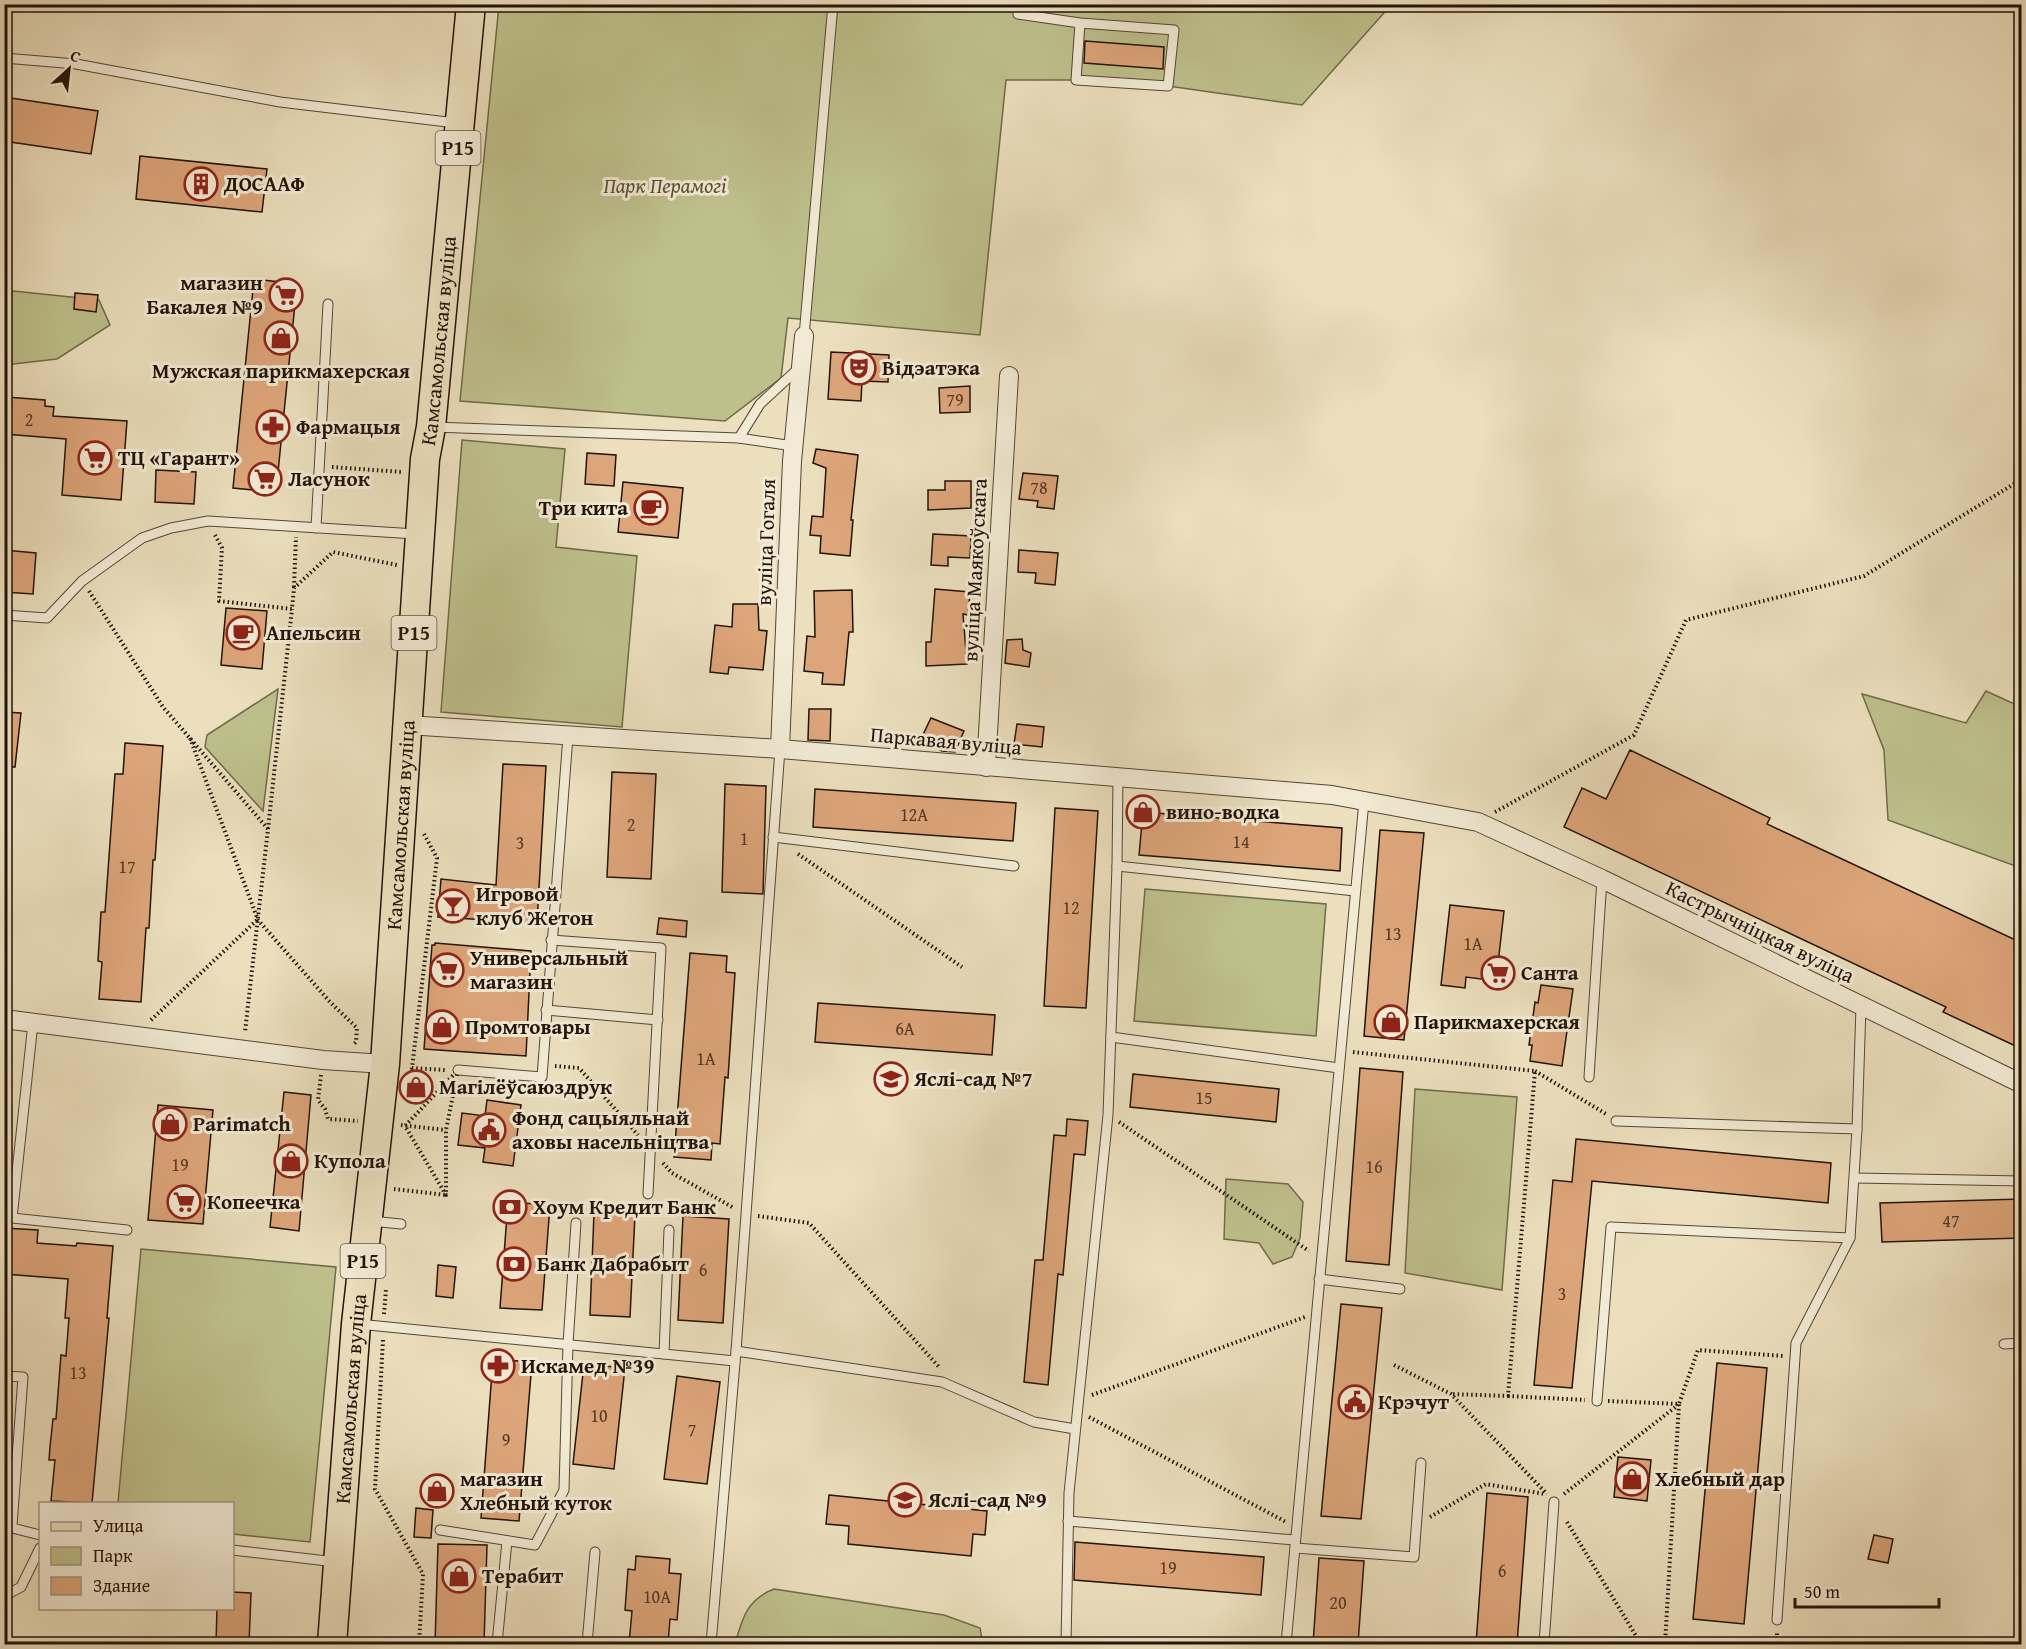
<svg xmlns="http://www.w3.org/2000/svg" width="2026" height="1649" font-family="'Gentium Book Plus',serif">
<rect width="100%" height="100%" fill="#ebdfbd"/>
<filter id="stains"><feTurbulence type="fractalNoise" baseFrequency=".00333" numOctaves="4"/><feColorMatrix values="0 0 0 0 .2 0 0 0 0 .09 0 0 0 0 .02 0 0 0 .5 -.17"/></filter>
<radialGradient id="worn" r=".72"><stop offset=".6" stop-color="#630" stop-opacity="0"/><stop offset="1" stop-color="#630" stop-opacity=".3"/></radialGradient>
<g fill="#bec08c" stroke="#706a4a" stroke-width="1.5">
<polygon points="499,5 1391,5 1302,105 1168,86 1076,80 1006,80 980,335 788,318 781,378 725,421 460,401"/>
<polygon points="4,290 99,300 110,325 57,359 5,365"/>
<polygon points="462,440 565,449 556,547 637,556 622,727 441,712"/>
<polygon points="278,689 263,811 205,747 207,735"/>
<polygon points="1986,691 2021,707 2021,868 1888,820 1884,750 1862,694 1966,723"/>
<polygon points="1145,889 1326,904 1316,1036 1134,1021"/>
<polygon points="1415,1089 1517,1097 1502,1290 1405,1273"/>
<polygon points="1226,1179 1288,1184 1303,1202 1300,1238 1292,1257 1273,1264 1259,1243 1224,1239"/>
<polygon points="141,1249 336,1267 310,1542 233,1534 232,1504 118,1503"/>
<path d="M 774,1589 L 944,1615 L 980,1628 L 983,1644 L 735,1644 C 742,1619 747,1599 774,1589 Z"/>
</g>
<g fill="#dda57a" stroke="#221309" stroke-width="1.5">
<polygon points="1085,41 1164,47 1163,69 1084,63"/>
<polygon points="4,97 98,111 91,154 4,141"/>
<polygon points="140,156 267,169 262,212 136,199"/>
<polygon points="254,279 297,284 276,492 233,488"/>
<polygon points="75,293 98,295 96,312 74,309"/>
<polygon points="831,352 889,355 888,382 862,381 861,401 828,399"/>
<polygon points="970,386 970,412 940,413 939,388"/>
<polygon points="6,397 45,400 45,406 54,407 53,416 127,421 121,500 62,495 66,439 4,434 4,403"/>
<polygon points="816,449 858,455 851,520 853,520 850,556 820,553 821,536 810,535 812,516 823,517 826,468 813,463"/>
<polygon points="587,453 616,455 614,486 585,484"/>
<polygon points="156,470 196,472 194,504 155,502"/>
<polygon points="1023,473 1058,476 1054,509 1037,507 1038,501 1019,499"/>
<polygon points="945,481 971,481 971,508 928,510 928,490 945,490"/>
<polygon points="623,482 683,488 678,538 618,532"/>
<polygon points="933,534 971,536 970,558 948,557 948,566 931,565"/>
<polygon points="4,550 36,553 33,594 4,592"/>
<polygon points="1019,550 1058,553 1055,585 1035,583 1036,573 1018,572"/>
<polygon points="935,589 970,592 968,615 963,614 967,664 926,666 926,642 931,642"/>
<polygon points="852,590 853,632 849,632 844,685 822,684 823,673 804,671 807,636 815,637 814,591"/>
<polygon points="733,604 758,604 759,630 767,631 763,670 729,667 728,674 710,672 715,625 732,627"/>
<polygon points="226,608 267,611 262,669 221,665"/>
<polygon points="1022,639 1023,650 1031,653 1029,667 1005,663 1007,640"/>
<polygon points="809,709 831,709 830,741 808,740"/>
<polygon points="4,712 21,713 15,767 4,767"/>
<polygon points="931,718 964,731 955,752 942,751 920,741"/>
<polygon points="1017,724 1044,727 1042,747 1014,744"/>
<polygon points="125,743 163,746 155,860 153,860 149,928 146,928 141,1002 99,999 102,962 98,961 101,912 105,912 115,774 123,774"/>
<polygon points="1630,750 1770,818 1767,824 2022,943 2022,1049 1943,1012 1946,1007 1564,827 1582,788 1606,799"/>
<polygon points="503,764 546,766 537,923 438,917 441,879 496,885"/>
<polygon points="612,772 656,774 651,879 607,877"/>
<polygon points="725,784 766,786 763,894 722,892"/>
<polygon points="815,789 1016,803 1013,841 813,827"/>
<polygon points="1055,808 1098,811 1086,1008 1044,1006"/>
<polygon points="1143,812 1342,828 1340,871 1139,855"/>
<polygon points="1380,830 1424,833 1404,1040 1364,1036"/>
<polygon points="1450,905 1504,911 1496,981 1466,977 1465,988 1441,985"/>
<polygon points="659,918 687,921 686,937 657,934"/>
<polygon points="435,943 531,951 526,1056 424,1049 432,945 435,945"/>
<polygon points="690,953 727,956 726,972 735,973 728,1078 725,1077 720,1144 712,1143 711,1160 674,1157"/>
<polygon points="1541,985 1573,989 1562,1066 1530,1061 1532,1045 1529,1045 1535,1002 1538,1003"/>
<polygon points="818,1003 995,1015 992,1055 815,1042"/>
<polygon points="1360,1068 1403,1072 1389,1265 1346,1261"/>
<polygon points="1133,1074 1279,1089 1276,1122 1130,1107"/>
<polygon points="410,1077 424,1079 422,1097 408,1096"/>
<polygon points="284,1092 311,1095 299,1231 270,1227"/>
<polygon points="487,1100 521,1105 513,1166 483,1162 485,1148 458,1145 462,1113 485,1116"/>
<polygon points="158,1105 213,1110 203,1224 148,1220"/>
<polygon points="1067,1119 1088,1121 1085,1155 1074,1154 1063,1275 1058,1274 1048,1385 1024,1382 1035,1260 1043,1260 1054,1135 1066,1136"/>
<polygon points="1576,1139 1831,1163 1828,1203 1592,1181 1572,1388 1534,1385 1553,1180 1572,1182"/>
<polygon points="2022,1199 2022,1238 1882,1242 1880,1203"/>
<polygon points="508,1202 550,1205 542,1310 500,1308"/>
<polygon points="594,1213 635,1215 630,1317 590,1315"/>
<polygon points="683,1216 729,1219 723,1323 678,1320"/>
<polygon points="4,1228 38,1230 37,1243 76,1246 77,1243 113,1246 107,1318 109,1318 92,1503 51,1501 55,1460 49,1460 50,1447 53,1419 56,1419 61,1355 66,1356 69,1318 65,1318 68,1279 4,1274"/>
<polygon points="438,1265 456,1267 453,1298 436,1296"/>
<polygon points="1341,1304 1382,1308 1361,1519 1321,1516"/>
<polygon points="493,1359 532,1362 519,1521 481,1518"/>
<polygon points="1717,1363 1767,1368 1744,1624 1693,1619"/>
<polygon points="584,1364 625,1368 614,1469 573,1464"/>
<polygon points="677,1376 720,1382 707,1484 664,1479"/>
<polygon points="1618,1457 1651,1460 1647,1501 1614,1497"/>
<polygon points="428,1478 447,1479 446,1504 427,1503"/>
<polygon points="1487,1493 1528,1497 1517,1644 1476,1644"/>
<polygon points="829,1495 987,1511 985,1535 973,1534 971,1556 848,1544 849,1526 826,1524"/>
<polygon points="416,1508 433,1510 431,1538 414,1537"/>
<polygon points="1874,1535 1893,1539 1888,1563 1868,1559"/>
<polygon points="1075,1542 1264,1557 1261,1595 1074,1580"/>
<polygon points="438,1544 487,1545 484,1644 435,1644"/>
<polygon points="636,1556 670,1559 669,1573 681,1574 677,1620 670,1619 668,1644 629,1644 632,1611 625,1610 628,1569 635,1570"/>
<polygon points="1319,1558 1364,1561 1358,1644 1313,1644"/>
<polygon points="232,1592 251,1593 249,1644 216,1644 217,1608 232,1608"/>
</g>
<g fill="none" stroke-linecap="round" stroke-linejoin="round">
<g stroke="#544636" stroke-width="11">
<g id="lane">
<polyline points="1018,4 1018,14 1080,23 1174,30 1168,86 1076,80 1080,23"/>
<polyline points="4,58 76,64 280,102 456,123"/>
<polyline points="804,336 833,4"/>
<polyline points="433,427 739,438 760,404 800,367"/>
<polyline points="739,438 793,446"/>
<polyline points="316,528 328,304"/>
<polyline points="4,615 47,618 82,581 142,538 171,528 208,521 416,534"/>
<polyline points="773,837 1014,866"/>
<polyline points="1117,866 1355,891"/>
<polyline points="551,940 661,948 648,1194"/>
<polyline points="546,1010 658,1020"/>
<polyline points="33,1023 12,1218 127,1230"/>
<polyline points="1111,1037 1339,1068"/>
<polyline points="458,1070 542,1077 568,736"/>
<polyline points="1589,1077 1602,879"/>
<polyline points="1616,1121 1857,1129"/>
<polyline points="1855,1178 2022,1181"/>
<polyline points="371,1221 401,1224"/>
<polyline points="1319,1279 1400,1289"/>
<polyline points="358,1324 735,1361"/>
<polyline points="2004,1344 2022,1343"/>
<polyline points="736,1351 942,1382 1034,1422 1075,1429"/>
<polyline points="664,1354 669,1230"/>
<polyline points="4,1376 23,1377 12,1526"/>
<polyline points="1597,1401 1611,1227 1850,1238 1857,1129 1861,1006"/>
<polyline points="1068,1521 1295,1540"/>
<polyline points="4,1526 40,1535"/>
<polyline points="440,1530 535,1545 564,1490 568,1344 576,1223"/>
<polyline points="1295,1548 1414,1557 1421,1463"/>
<polyline points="232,1550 336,1562"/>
<polyline points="4,1596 21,1587 40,1548"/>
<polyline points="1777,1620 1796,1343 1850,1238"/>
<polyline points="497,1644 507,1541"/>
<polyline points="587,1644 595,1552"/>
<polyline points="711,1644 736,1351 780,749"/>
<polyline points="1066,1644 1069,1493 1108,1115 1117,866 1118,777"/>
<polyline points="1286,1644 1364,801"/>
<polyline points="1544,1644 1554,1502"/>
</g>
</g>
<g stroke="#544636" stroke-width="20">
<g id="street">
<polyline points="407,725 780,749 1332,795 1478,822 1602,879 2022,1084"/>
<polyline points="780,749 792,461 804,336"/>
<polyline points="986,767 1009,376"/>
<polyline points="4,1019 323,1060 385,1064"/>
</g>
</g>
<g stroke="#221309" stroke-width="31">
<g id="primary">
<path id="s1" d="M 332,1644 L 356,1324 L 385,1064 L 425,459 L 431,427 L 471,4"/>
</g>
</g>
<g stroke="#221309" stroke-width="4" stroke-dasharray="1.5 3" stroke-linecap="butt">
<polyline points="332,467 402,472"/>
<polyline points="215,535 222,548 219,601 292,609 294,588 333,552 397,565"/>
<polyline points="294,587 296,537"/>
<polyline points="89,591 163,707 268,829 245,1032"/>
<polyline points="190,738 258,920 330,1002 357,1028 356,1042 353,1045"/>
<polyline points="1495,812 1634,735 1686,620 1864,576 2022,479"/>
<polyline points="268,829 292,609"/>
<polyline points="424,834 437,858 412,1068 445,1070"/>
<polyline points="798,854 962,967"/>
<polyline points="151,1020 257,920"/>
<polyline points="1353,1052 1535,1071 1508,1396 1451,1394"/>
<polyline points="555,1066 579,1068 638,1135"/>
<polygon points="458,1070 446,1130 446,1195 405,1126"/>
<polyline points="1535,1071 1606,1114"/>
<polyline points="321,1075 318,1100 325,1109 328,1119 358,1121"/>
<polyline points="1119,1122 1309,1251"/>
<polyline points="401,1125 446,1130"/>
<polyline points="663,1163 672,1173 734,1208"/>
<polyline points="394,1189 446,1195"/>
<polyline points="758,1216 809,1223 940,1368"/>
<polyline points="384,1314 386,1289"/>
<polyline points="383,1340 375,1489 423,1574 419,1644"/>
<polyline points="1394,1365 1451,1394 1547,1494"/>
<polyline points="1092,1395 1305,1317"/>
<polyline points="1508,1396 1585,1400"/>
<polyline points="1608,1401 1679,1404 1698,1350 1784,1356"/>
<polyline points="1089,1417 1286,1522"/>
<polyline points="1564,1494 1678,1405"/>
<polyline points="1430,1517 1486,1484 1544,1494"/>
<polyline points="1567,1522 1641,1644"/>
<polyline points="1665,1644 1679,1404"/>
<polyline points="1777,1644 1777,1633"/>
</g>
<use href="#lane" stroke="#f2ead4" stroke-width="9"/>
<use href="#street" stroke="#f2ead4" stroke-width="18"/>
<use href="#primary" stroke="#ebdfbd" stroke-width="28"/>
</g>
<defs>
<g id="building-ring" transform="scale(1.725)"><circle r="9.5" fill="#f2ead4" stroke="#8f2418" stroke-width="1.5"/><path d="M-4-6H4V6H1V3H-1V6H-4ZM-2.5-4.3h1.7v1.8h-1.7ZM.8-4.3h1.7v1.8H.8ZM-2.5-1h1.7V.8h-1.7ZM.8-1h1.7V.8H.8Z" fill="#8f2418"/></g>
<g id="supermarket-ring" transform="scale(1.725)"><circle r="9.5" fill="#f2ead4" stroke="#8f2418" stroke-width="1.5"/><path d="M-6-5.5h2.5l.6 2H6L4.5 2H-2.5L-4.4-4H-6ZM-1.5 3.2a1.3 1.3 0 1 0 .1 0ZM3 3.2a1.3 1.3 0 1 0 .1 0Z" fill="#8f2418"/></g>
<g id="shop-ring" transform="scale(1.725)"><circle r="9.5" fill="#f2ead4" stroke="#8f2418" stroke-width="1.5"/><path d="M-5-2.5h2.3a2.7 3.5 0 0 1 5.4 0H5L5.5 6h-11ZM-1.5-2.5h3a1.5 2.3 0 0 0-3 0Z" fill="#8f2418"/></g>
<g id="theatre-ring" transform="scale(1.725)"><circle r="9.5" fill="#f2ead4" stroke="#8f2418" stroke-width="1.5"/><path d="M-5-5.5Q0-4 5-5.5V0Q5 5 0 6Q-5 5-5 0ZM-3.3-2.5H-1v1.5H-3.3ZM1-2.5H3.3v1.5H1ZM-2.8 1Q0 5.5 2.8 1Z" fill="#8f2418"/></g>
<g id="pharmacy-ring" transform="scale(1.725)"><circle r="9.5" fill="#f2ead4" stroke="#8f2418" stroke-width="1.5"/><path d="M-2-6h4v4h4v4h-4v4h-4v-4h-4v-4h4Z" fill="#8f2418"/></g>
<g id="cafe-ring" transform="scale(1.725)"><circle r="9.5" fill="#f2ead4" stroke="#8f2418" stroke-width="1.5"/><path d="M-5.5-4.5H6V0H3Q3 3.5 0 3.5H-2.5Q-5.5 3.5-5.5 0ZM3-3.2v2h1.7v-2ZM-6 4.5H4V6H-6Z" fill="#8f2418"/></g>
<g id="bar-ring" transform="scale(1.725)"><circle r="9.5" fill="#f2ead4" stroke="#8f2418" stroke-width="1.5"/><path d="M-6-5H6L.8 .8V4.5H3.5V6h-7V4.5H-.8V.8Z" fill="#8f2418"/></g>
<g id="school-ring" transform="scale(1.725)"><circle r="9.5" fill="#f2ead4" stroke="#8f2418" stroke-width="1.5"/><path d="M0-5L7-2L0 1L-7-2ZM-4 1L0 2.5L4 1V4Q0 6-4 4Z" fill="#8f2418"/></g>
<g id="civic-ring" transform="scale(1.725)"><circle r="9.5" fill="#f2ead4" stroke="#8f2418" stroke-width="1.5"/><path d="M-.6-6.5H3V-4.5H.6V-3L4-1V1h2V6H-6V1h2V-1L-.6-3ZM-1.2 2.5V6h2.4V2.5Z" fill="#8f2418"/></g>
<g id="bank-ring" transform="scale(1.725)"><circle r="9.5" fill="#f2ead4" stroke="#8f2418" stroke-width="1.5"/><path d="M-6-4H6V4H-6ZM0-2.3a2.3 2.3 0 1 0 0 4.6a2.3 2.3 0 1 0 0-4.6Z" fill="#8f2418"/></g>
</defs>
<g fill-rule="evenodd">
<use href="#building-ring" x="201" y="184"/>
<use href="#supermarket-ring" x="286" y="295"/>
<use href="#shop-ring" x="281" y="338"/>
<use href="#theatre-ring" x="859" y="368"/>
<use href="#pharmacy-ring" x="273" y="427"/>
<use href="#supermarket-ring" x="95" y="458"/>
<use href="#supermarket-ring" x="265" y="479"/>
<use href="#cafe-ring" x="651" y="508"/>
<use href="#cafe-ring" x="243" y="633"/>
<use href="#shop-ring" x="1143" y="812"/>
<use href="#bar-ring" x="453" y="906"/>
<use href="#supermarket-ring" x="447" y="970"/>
<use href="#supermarket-ring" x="1498" y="973"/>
<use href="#shop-ring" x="1391" y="1022"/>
<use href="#shop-ring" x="442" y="1027"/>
<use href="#school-ring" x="891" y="1079"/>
<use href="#shop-ring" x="416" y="1087"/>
<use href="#shop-ring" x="170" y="1124"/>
<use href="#civic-ring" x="489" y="1130"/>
<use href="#shop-ring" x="291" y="1161"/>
<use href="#supermarket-ring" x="184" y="1202"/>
<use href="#bank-ring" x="510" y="1207"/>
<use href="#bank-ring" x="514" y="1264"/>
<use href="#pharmacy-ring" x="498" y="1366"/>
<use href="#civic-ring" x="1355" y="1402"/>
<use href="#shop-ring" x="1632" y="1479"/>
<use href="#shop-ring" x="437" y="1491"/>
<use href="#school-ring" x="905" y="1500"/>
<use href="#shop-ring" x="459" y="1576"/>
</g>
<g text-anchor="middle" stroke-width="6" stroke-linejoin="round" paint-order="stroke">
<g font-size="18" fill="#513825">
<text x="955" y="406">79</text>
<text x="29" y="426">2</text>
<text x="1039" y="494">78</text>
<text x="914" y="821">12А</text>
<text x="631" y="831">2</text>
<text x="744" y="845">1</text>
<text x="1241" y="848">14</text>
<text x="520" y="849">3</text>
<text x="127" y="873">17</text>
<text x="1071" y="914">12</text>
<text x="1393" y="940">13</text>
<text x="1473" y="950">1А</text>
<text x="905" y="1035">6А</text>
<text x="706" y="1065">1А</text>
<text x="1204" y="1104">15</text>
<text x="180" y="1171">19</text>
<text x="1374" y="1173">16</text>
<text x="1951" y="1227">47</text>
<text x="703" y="1276">6</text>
<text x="1562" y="1300">3</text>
<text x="78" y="1379">13</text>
<text x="599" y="1422">10</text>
<text x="692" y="1436">7</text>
<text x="506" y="1446">9</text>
<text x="1168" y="1574">19</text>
<text x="1502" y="1577">6</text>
<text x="657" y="1603">10А</text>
<text x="1338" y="1609">20</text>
</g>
<g fill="#f2ead4" stroke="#605446" stroke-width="1.5">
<rect x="435.5" y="131" width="45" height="34" rx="4.5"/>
<rect x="391.5" y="616" width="45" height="34" rx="4.5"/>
<rect x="340.5" y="1244" width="45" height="34" rx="4.5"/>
</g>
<g font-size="20" font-weight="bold" fill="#221309">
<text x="458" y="155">Р15</text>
<text x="414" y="640">Р15</text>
<text x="363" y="1268">Р15</text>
</g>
<g font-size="21" font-weight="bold" fill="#221309" stroke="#f2ead4" text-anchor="start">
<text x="224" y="191">ДОСААФ</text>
<text x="263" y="290" text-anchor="end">магазин<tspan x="263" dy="24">Бакалея №9</tspan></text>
<text x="882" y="375">Відэатэка</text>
<text x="281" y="378" text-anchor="middle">Мужская парикмахерская</text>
<text x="296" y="434">Фармацыя</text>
<text x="118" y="465">ТЦ «Гарант»</text>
<text x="288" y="486">Ласунок</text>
<text x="628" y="515" text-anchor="end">Три кита</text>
<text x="266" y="640">Апельсин</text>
<text x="1166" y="819">вино-водка</text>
<text x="476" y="901">Игровой<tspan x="476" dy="24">клуб Жетон</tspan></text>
<text x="470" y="965">Универсальный<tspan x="470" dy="24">магазин</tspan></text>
<text x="1521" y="980">Санта</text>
<text x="1414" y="1029">Парикмахерская</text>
<text x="465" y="1034">Промтовары</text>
<text x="914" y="1086">Яслі-сад №7</text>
<text x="439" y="1094">Магілёўсаюздрук</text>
<text x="512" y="1125">Фонд сацыяльнай<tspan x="512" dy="24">аховы насельніцтва</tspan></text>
<text x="193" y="1131">Parimatch</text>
<text x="314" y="1168">Купола</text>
<text x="207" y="1209">Копеечка</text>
<text x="533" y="1214">Хоум Кредит Банк</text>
<text x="537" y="1271">Банк Дабрабыт</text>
<text x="521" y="1373">Искамед №39</text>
<text x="1378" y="1409">Крэчут</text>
<text x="460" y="1486">магазин<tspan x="460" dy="24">Хлебный куток</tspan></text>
<text x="1655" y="1486">Хлебный дар</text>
<text x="928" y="1507">Яслі-сад №9</text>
<text x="482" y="1583">Терабит</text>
</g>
<g font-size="21" font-style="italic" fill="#595037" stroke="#f2ead4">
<text x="665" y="193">Парк Перамогі</text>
</g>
<g font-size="21" fill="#221309" stroke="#f2ead4">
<text dy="7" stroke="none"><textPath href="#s1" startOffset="1308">Камсамольская вуліца</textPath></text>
<text transform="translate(766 542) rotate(-88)" y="7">вуліца Гогаля</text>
<text transform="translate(975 570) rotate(-87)" y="7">вуліца Маякоўскага</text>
<text transform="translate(946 741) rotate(5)" y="7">Паркавая вуліца</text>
<text dy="7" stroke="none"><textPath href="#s1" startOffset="822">Камсамольская вуліца</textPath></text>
<text transform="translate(1760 932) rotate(26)" y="7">Кастрычніцкая вуліца</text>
<text dy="7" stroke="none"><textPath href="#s1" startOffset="246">Камсамольская вуліца</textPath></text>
</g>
</g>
<rect width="2026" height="1649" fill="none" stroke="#ebdfbd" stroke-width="24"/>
<rect x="6" y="6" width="2014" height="1637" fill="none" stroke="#221309" stroke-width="3"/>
<rect x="12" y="12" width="2002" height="1625" fill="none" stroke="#221309" stroke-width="1.5"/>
<rect x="39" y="1502" width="195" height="108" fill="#f2ead4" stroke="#9f9483" stroke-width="1.5"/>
<rect x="51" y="1522" width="30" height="9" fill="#ebdfbd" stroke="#9f9483" stroke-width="1.5"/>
<text x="93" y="1532" font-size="18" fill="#221309">Улица</text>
<rect x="51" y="1547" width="30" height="18" fill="#bec08c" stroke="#9f9483" stroke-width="1.5"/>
<text x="93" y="1562" font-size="18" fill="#221309">Парк</text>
<rect x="51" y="1577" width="30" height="18" fill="#dda57a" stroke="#9f9483" stroke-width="1.5"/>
<text x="93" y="1592" font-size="18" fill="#221309">Здание</text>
<g transform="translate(69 69) rotate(27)" stroke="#f2ead4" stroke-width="4.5" paint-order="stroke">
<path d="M0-4.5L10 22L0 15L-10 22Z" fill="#221309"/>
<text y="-9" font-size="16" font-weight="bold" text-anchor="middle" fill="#221309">С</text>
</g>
<path d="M1795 1598v9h144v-9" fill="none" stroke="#221309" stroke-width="3"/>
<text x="1804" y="1598" font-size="18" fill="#221309" stroke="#f2ead4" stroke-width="4.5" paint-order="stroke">50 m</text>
<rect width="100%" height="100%" filter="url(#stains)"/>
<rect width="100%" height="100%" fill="url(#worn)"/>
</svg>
